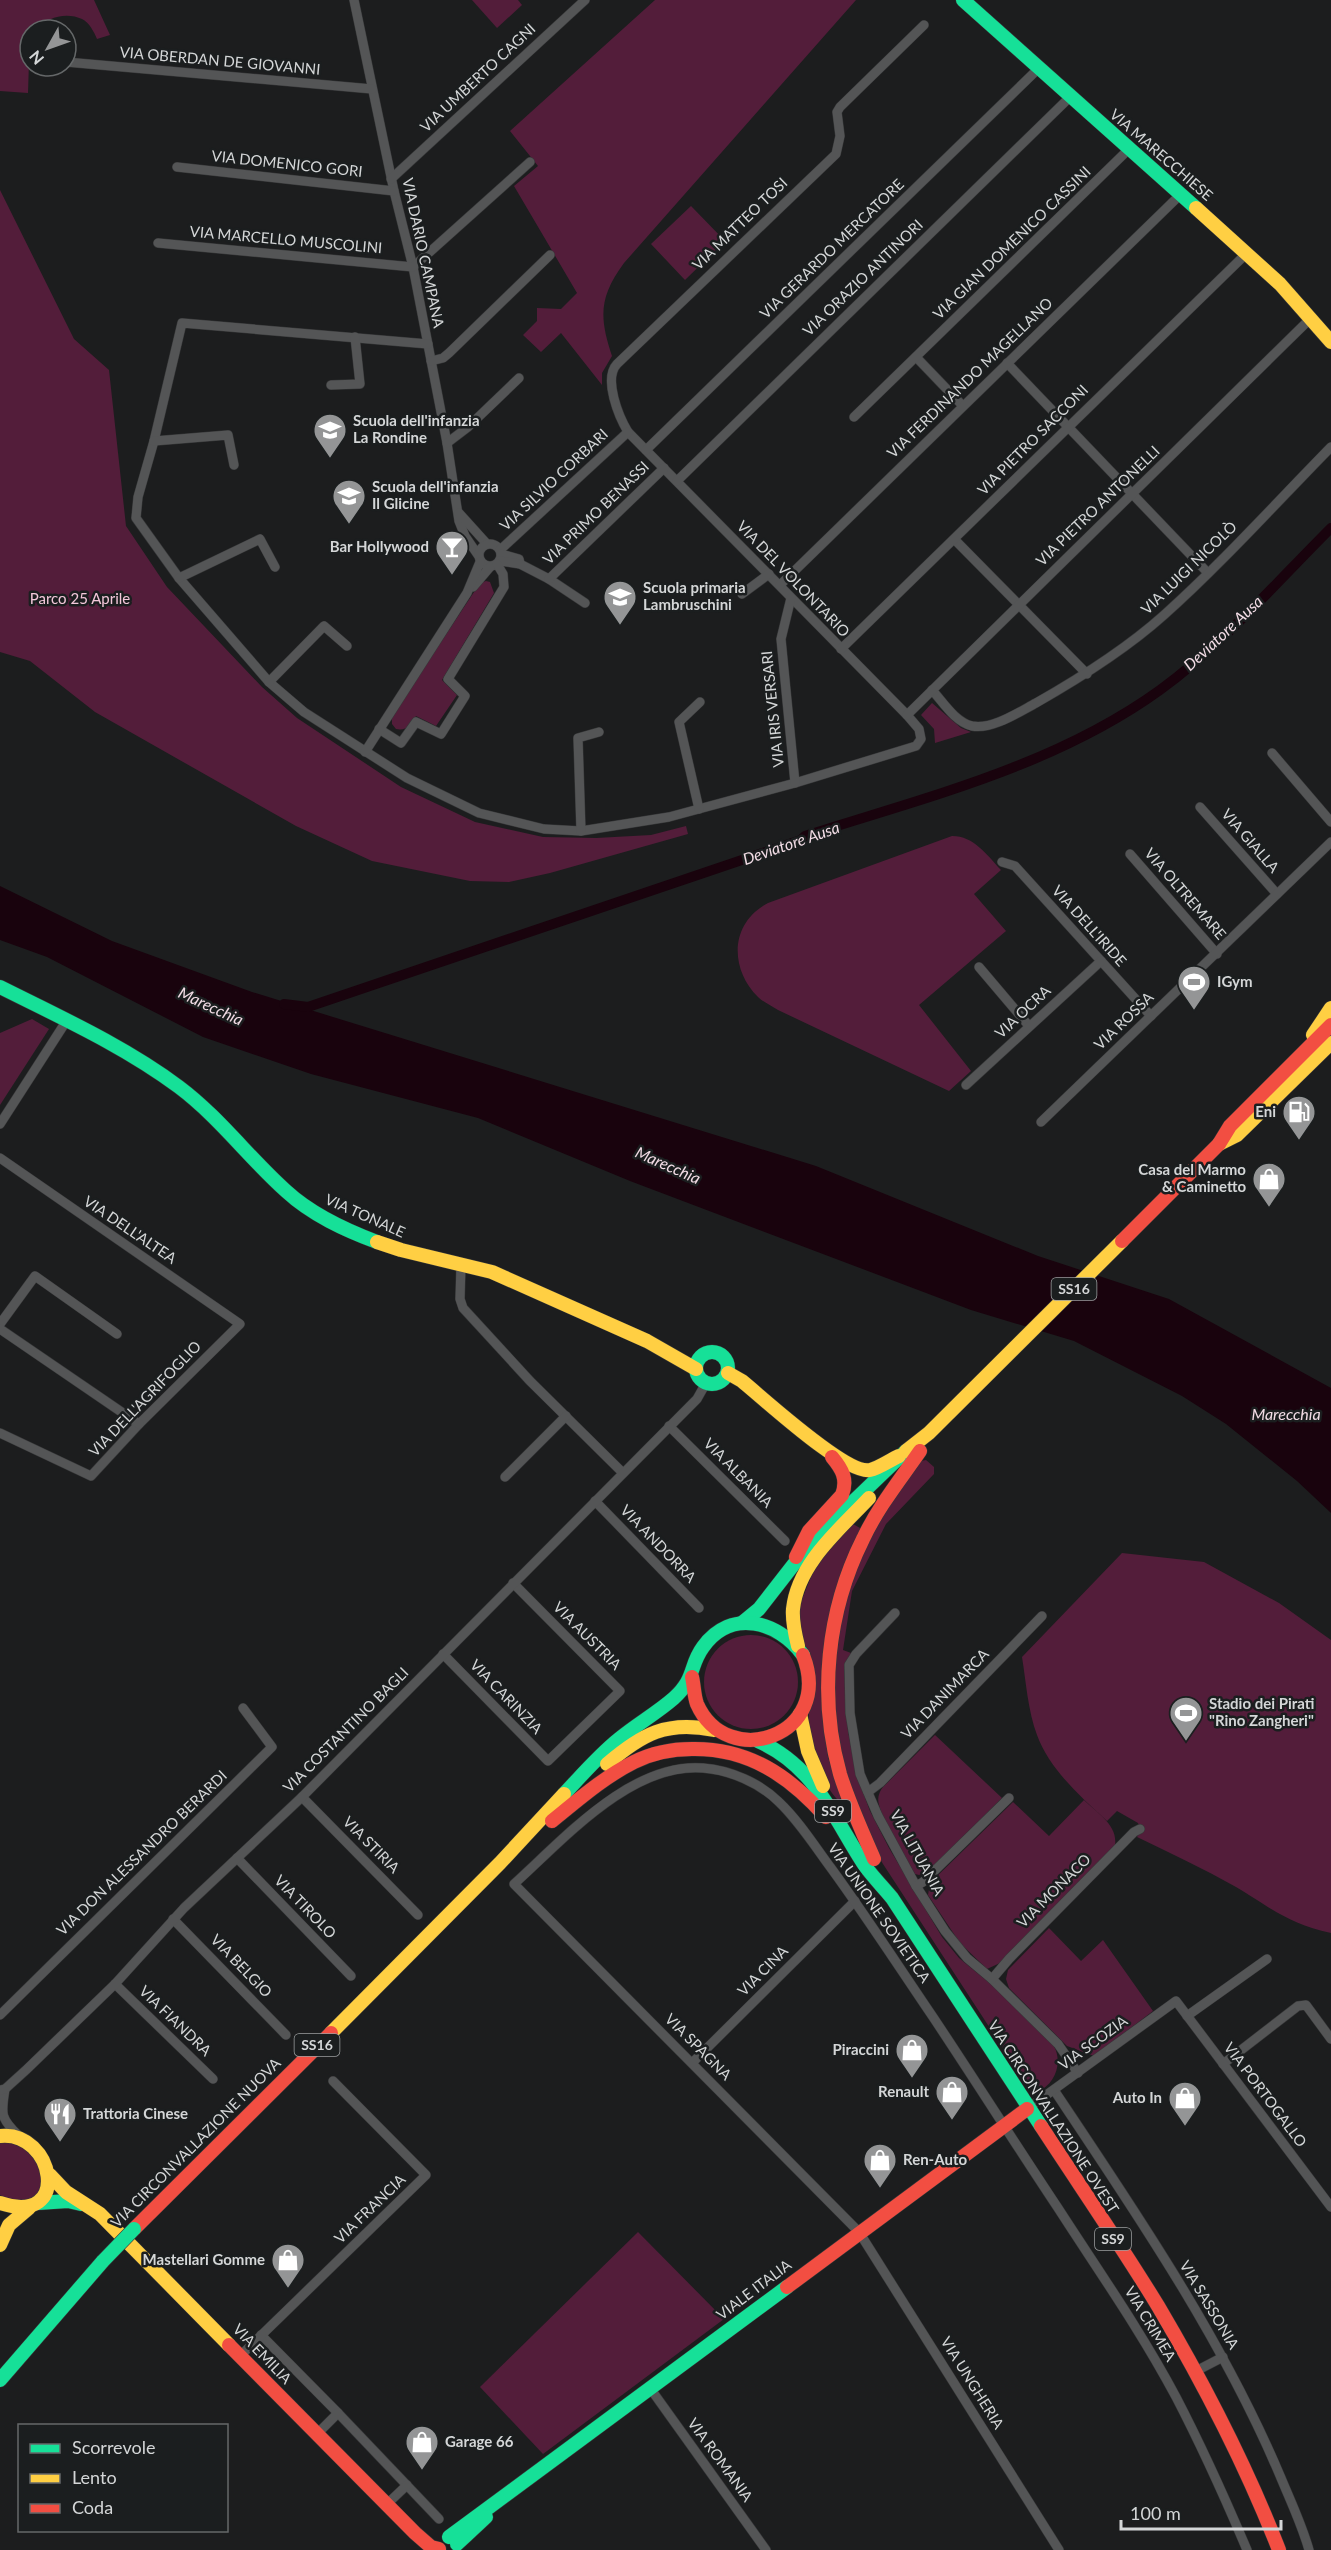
<svg xmlns="http://www.w3.org/2000/svg" width="1331" height="2550" font-family="Lato,sans-serif">
<rect width="100%" height="100%" fill="#1c1d1e"/>
<g fill="#531d3a">
<path d="M 0,0 L 94,0 L 110,35 L 97,39 C 94,32 89,22 82,19 C 68,12 46,16 38,30 L 30,30 L 28,93 L 0,91 Z"/>
<polygon points="472,0 518,0 522,5 497,28"/>
<path d="M 655,0 L 856,0 L 624,263 C 599,297 599,317 612,356 L 602,373 L 602,385 L 561,333 L 541,352 L 523,335 L 537,321 L 537,308 L 561,309 L 577,293 L 514,186 L 538,166 L 510,131 Z"/>
<polygon points="0,190 74,339 109,370 126,526 167,587 262,687 297,718 401,787 475,822 543,837 596,838 651,835 686,826 688,834 550,873 509,882 470,881 372,861 296,826 95,712 30,661 0,652"/>
<polygon points="691,206 725,241 685,280 651,244"/>
<path d="M 486,581 L 490,582 L 494,593 L 442,680 L 457,695 L 436,726 L 416,716 C 410,725 407,731 396,729 L 392,724 L 392,716 L 480,583 Z"/>
<polygon points="932,703 961,728 971,732 935,743 934,729 921,715"/>
<path d="M 952,836 C 974,836 987,855 1001,870 L 974,894 L 1006,931 L 919,1005 L 971,1071 L 949,1091 L 778,1010 C 772,1006 763,1002 758,997 C 729,968 730,923 768,903 Z"/>
<polygon points="32,1019 49,1029 0,1105 0,1033"/>
<path d="M 926,1460 L 934,1467 L 934,1474 L 886,1524 L 852,1591 L 843,1650 L 851,1653 L 844,1666 L 848,1731 L 857,1776 L 870,1811 L 889,1848 L 942,1937 L 959,1958 L 992,1985 L 1054,2046 C 1063,2063 1055,2085 1037,2092 L 1031,2090 L 1027,2085 L 883,1864 L 865,1833 L 840,1765 L 832,1689 L 846,1589 L 874,1525 L 921,1461 Z"/>
<path d="M 853,1524 L 860,1528 L 822,1714 L 828,1757 L 841,1798 L 838,1800 C 821,1784 804,1736 809,1714 L 798,1609 L 817,1562 Z"/>
<path d="M 1122,1553 L 1204,1562 L 1279,1603 L 1331,1640 L 1331,1933 C 1289,1924 1271,1908 1236,1887 C 1204,1869 1170,1853 1137,1837 L 1141,1831 L 1138,1823 L 1117,1811 L 1107,1821 C 1080,1796 1050,1770 1037,1735 C 1028,1711 1026,1682 1022,1657 Z"/>
<circle cx="751" cy="1682" r="47"/>
<path d="M 935,1735 L 1002,1798 L 927,1872 L 919,1875 L 915,1874 C 905,1855 884,1825 879,1805 C 877,1798 879,1792 883,1787 Z"/>
<path d="M 1084,1800 C 1097,1813 1118,1825 1115,1845 L 1000,1963 L 987,1969 L 960,1943 L 928,1895 L 930,1883 L 1013,1802 L 1049,1836 Z"/>
<polygon points="1049,1928 1081,1961 1103,1940 1153,2011 1094,2056 1067,2046 1009,1988 1006,1979 1008,1970"/>
<path d="M 4,2141 C 63,2151 47,2226 0,2195 L 0,2142 Z"/>
<polygon points="638,2232 724,2319 543,2454 480,2387"/>
</g>
<polygon fill="#19030d" points="0,886 112,941 252,992 816,1166 1038,1256 1169,1299 1331,1388 1331,1513 1297,1481 1226,1424 1182,1396 1074,1341 971,1310 630,1181 478,1118 311,1074 203,1037 47,957 0,940"/>
<g fill="none" stroke-linecap="round" stroke-linejoin="round">
<path stroke="#19030d" stroke-width="10" d="M 284,1004 L 308,1007 L 801,840 L 805,836 C 926,797 1055,766 1160,690 C 1223,644 1276,583 1331,528"/>
<g stroke="#373839" stroke-width="10">
<g id="street">
<polyline points="354,0 394,191 413,267 447,443 459,521 465,536 478,555"/>
<polyline points="66,62 372,89"/>
<polyline points="177,167 394,191"/>
<polyline points="391,179 585,0"/>
<polyline points="158,243 413,267 530,162"/>
<path d="M 428,344 L 182,323 L 154,441 L 138,497 L 136,518 L 179,578 L 269,682 L 304,712 L 407,778 L 479,813 L 544,829 L 581,831 L 669,817 L 795,783 L 916,746 L 921,739 L 919,729 L 907,715 L 628,432 C 619,417 603,379 617,364 L 836,154 L 840,136 L 837,112 L 840,107 L 924,25"/>
<polyline points="916,357 963,406"/>
<polyline points="431,361 443,358 449,353 550,255"/>
<polyline points="1007,363 1208,573"/>
<polyline points="331,385 360,384 355,337"/>
<polyline points="854,417 1129,149"/>
<polyline points="154,441 228,435 234,465"/>
<polyline points="447,443 468,427 519,378"/>
<polyline points="646,450 1039,68"/>
<polyline points="677,481 1070,97"/>
<polyline points="459,513 487,544"/>
<polyline points="955,540 1087,674"/>
<circle cx="490" cy="555" r="11"/>
<polyline points="500,550 628,432"/>
<polyline points="501,554 519,559 520,564"/>
<polyline points="500,561 520,564 549,579 585,603"/>
<polyline points="179,578 260,539 275,567"/>
<polyline points="549,579 664,468"/>
<polyline points="780,585 1181,194"/>
<polyline points="473,587 490,567"/>
<polyline points="742,594 769,574"/>
<polyline points="791,598 781,639 795,783"/>
<polyline points="841,649 1247,253"/>
<polyline points="269,682 324,626 347,646"/>
<path d="M 932,690 C 943,702 955,722 972,726 C 992,730 1019,712 1036,703 C 1080,678 1125,650 1164,615 C 1222,563 1276,503 1331,447"/>
<polyline points="907,715 1310,319"/>
<polyline points="379,729 401,743 416,722 441,734 465,696 448,679 504,587 503,574 497,564"/>
<polyline points="365,752 467,593 480,562"/>
<polyline points="1272,753 1331,822"/>
<polyline points="1200,807 1277,894"/>
<polyline points="699,809 679,722 700,702"/>
<polyline points="581,831 578,738 599,732"/>
<polyline points="1130,854 1217,954"/>
<polyline points="1002,862 1015,866 1151,1016"/>
<polyline points="979,967 1029,1026"/>
<polyline points="966,1085 1101,961"/>
<polyline points="1041,1122 1331,842"/>
<polyline points="0,1124 67,1020"/>
<polyline points="0,1158 240,1324 139,1424 91,1476 0,1433"/>
<polyline points="461,1265 460,1299 463,1308 530,1381 623,1473"/>
<polyline points="0,1324 35,1276 117,1334"/>
<polyline points="0,1329 139,1424"/>
<polyline points="669,1426 785,1541"/>
<polyline points="505,1477 566,1416"/>
<polyline points="595,1501 699,1608"/>
<polyline points="895,1613 856,1654 849,1665 850,1713 860,1774 878,1816 916,1886 945,1931 967,1958 992,1979 1058,2044 1078,2073"/>
<polyline points="443,1654 548,1761 620,1691 513,1583"/>
<polyline points="868,1792 880,1783 1042,1616"/>
<polyline points="302,1797 418,1915"/>
<polyline points="237,1858 351,1976"/>
<polyline points="916,1886 923,1882 1009,1798"/>
<polyline points="173,1919 286,2035"/>
<polyline points="992,1979 1009,1959 1134,1832 1140,1829"/>
<polyline points="115,1984 213,2079"/>
<polyline points="0,2015 272,1747 243,1708"/>
<polyline points="1187,2016 1267,1959"/>
<polyline points="693,2062 855,1901"/>
<polyline points="1223,2064 1298,2006 1306,2005 1331,2039"/>
<path d="M 5,2089 C 1,2114 0,2118 19,2136"/>
<polyline points="0,2090 5,2089 26,2070 115,1984 184,1908 302,1797 697,1399 706,1383"/>
<path d="M 1054,2090 C 1137,2214 1223,2340 1281,2478 C 1291,2502 1302,2525 1309,2550"/>
<polyline points="1027,2109 1176,2001 1331,2207"/>
<polyline points="261,2335 338,2413"/>
<polyline points="241,2355 426,2175 333,2081"/>
<polyline points="1196,2371 1223,2357"/>
<polyline points="650,2388 766,2550"/>
<polyline points="317,2434 338,2413 439,2519"/>
<polyline points="387,2504 407,2485"/>
<path d="M 1059,2550 L 859,2232 L 514,1884 C 563,1840 631,1762 703,1768 C 730,1770 760,1783 779,1802 C 799,1821 814,1845 831,1868 C 866,1916 899,1967 933,2017 C 975,2080 1016,2145 1058,2208 C 1098,2270 1141,2331 1176,2397 C 1202,2447 1225,2498 1247,2550"/>
</g>
</g>
<g stroke="#373839" stroke-width="15">
<g id="fast">
<polyline points="963,0 1196,208"/>
<path d="M 0,987 C 60,1017 124,1046 179,1087 C 219,1117 249,1158 286,1191 C 312,1215 345,1230 377,1242"/>
<circle cx="712" cy="1368" r="16"/>
<polyline points="742,1623 759,1609 812,1541 906,1451"/>
<path d="M 758,1741 C 815,1766 833,1817 865,1866 C 873,1877 883,1887 892,1898 L 1041,2126"/>
<path d="M 564,1794 C 582,1775 599,1755 619,1739 C 637,1724 657,1713 674,1698 C 696,1678 689,1666 703,1647 C 731,1608 778,1621 803,1655"/>
<polyline points="38,2203 68,2201 81,2204"/>
<polyline points="0,2380 103,2261"/>
<polyline points="449,2537 787,2287"/>
<polyline points="457,2544 486,2517"/>
</g>
</g>
<g stroke="#373839" stroke-width="15">
<g id="slow">
<polyline points="1196,208 1280,284 1331,342"/>
<polyline points="1313,1035 1331,1008"/>
<polyline points="1219,1144 1237,1135 1331,1043"/>
<polyline points="377,1242 401,1250 492,1272 647,1341 696,1369"/>
<path d="M 728,1373 L 742,1381 C 763,1398 846,1475 870,1470 C 879,1468 890,1460 899,1456"/>
<polyline points="906,1451 929,1433 1122,1241"/>
<path d="M 798,1646 C 795,1634 792,1621 793,1609 C 798,1563 840,1529 869,1498"/>
<polyline points="800,1714 808,1751 823,1786"/>
<path d="M 607,1764 C 642,1734 667,1720 714,1730"/>
<polyline points="331,2033 500,1863 564,1794"/>
<path d="M 0,2136 C 54,2130 73,2227 0,2203"/>
<polyline points="50,2175 66,2192 100,2214 229,2345"/>
<polyline points="0,2245 9,2225 29,2208"/>
</g>
</g>
<g stroke="#373839" stroke-width="15">
<g id="jam">
<polyline points="1122,1241 1219,1144 1230,1126 1331,1025"/>
<path d="M 796,1557 L 809,1531 L 842,1495 C 848,1479 842,1469 832,1457"/>
<path d="M 692,1677 C 694,1685 694,1696 697,1704 C 727,1772 835,1736 803,1655"/>
<path d="M 552,1821 C 578,1800 604,1777 634,1762 C 652,1753 672,1749 692,1749 C 749,1748 789,1776 826,1817"/>
<path d="M 874,1859 C 862,1831 849,1803 840,1774 C 818,1697 827,1611 863,1539 C 878,1507 900,1480 920,1451"/>
<path d="M 1041,2126 C 1080,2186 1121,2245 1158,2306 C 1204,2384 1246,2465 1279,2550"/>
<polyline points="134,2229 331,2033"/>
<polyline points="787,2287 1027,2109"/>
<polyline points="229,2345 415,2533 431,2547 439,2549"/>
</g>
</g>
<use href="#street" stroke="#545556" stroke-width="9"/>
<use href="#fast" stroke="#16e098" stroke-width="14"/>
<use href="#slow" stroke="#ffcf43" stroke-width="14"/>
<use href="#jam" stroke="#f24e42" stroke-width="14"/>
<g stroke="#373839" stroke-width="15" stroke-linecap="butt">
<polyline id="fast-bridge" points="103,2261 134,2229"/>
</g>
<use href="#fast-bridge" stroke="#16e098" stroke-width="14"/>
</g>
<defs>
<g id="school-pin" transform="scale(1.725)"><path d="M0 17L-7.5 6A9.5 9.5 0 1 1 7.5 6Z" fill="#949596" stroke="#1b1e1f"/><path d="M0-5L7-2L0 1L-7-2ZM-4 1L0 2.5L4 1V4Q0 6-4 4Z" fill="#fff"/></g>
<g id="bar-pin" transform="scale(1.725)"><path d="M0 17L-7.5 6A9.5 9.5 0 1 1 7.5 6Z" fill="#949596" stroke="#1b1e1f"/><path d="M-6-5H6L.8 .8V4.5H3.5V6h-7V4.5H-.8V.8Z" fill="#fff"/></g>
<g id="stadium-pin" transform="scale(1.725)"><path d="M0 17L-7.5 6A9.5 9.5 0 1 1 7.5 6Z" fill="#949596" stroke="#1b1e1f"/><path d="M0-5a6.5 5 0 1 0 0 10a6.5 5 0 1 0 0-10ZM-3.5-1.8h7v3.6h-7Z" fill="#fff"/></g>
<g id="fuel-pin" transform="scale(1.725)"><path d="M0 17L-7.5 6A9.5 9.5 0 1 1 7.5 6Z" fill="#949596" stroke="#1b1e1f"/><path d="M-5.5-6h7V0h2V4h1.3V-2.5L3-4.5l.8-.8L6-3V5H2.5V1h-1V6h-7ZM-4.2-4.7v3.2H.2V-4.7Z" fill="#fff"/></g>
<g id="shop-pin" transform="scale(1.725)"><path d="M0 17L-7.5 6A9.5 9.5 0 1 1 7.5 6Z" fill="#949596" stroke="#1b1e1f"/><path d="M-5-2.5h2.3a2.7 3.5 0 0 1 5.4 0H5L5.5 6h-11ZM-1.5-2.5h3a1.5 2.3 0 0 0-3 0Z" fill="#fff"/></g>
<g id="restaurant-pin" transform="scale(1.725)"><path d="M0 17L-7.5 6A9.5 9.5 0 1 1 7.5 6Z" fill="#949596" stroke="#1b1e1f"/><path d="M-5-6h1v4h1v-4h1v4h1v-4h1v5L-1.5 .5V6h-2V.5L-5-1ZM5-6V6H3V1.5H1.5Q1.5-4 5-6Z" fill="#fff"/></g>
</defs>
<g fill-rule="evenodd">
<use href="#school-pin" x="330" y="430"/>
<use href="#school-pin" x="349" y="496"/>
<use href="#bar-pin" x="452" y="547"/>
<use href="#school-pin" x="620" y="597"/>
<use href="#stadium-pin" x="1194" y="982"/>
<use href="#fuel-pin" x="1299" y="1112"/>
<use href="#shop-pin" x="1269" y="1179"/>
<use href="#stadium-pin" x="1186" y="1713"/>
<use href="#shop-pin" x="912" y="2050"/>
<use href="#shop-pin" x="952" y="2092"/>
<use href="#shop-pin" x="1185" y="2098"/>
<use href="#restaurant-pin" x="60" y="2114"/>
<use href="#shop-pin" x="880" y="2160"/>
<use href="#shop-pin" x="288" y="2260"/>
<use href="#shop-pin" x="422" y="2442"/>
</g>
<g text-anchor="middle" stroke-width="5" stroke-linejoin="round" paint-order="stroke">
<g fill="#1b1e1f" stroke="#9c9fa0" stroke-width="1.5">
<rect x="1051.5" y="1278" width="45" height="22" rx="4.5"/>
<rect x="815" y="1800" width="36" height="22" rx="4.5"/>
<rect x="294.5" y="2034" width="45" height="22" rx="4.5"/>
<rect x="1095" y="2228" width="36" height="22" rx="4.5"/>
</g>
<g font-size="14" font-weight="bold" fill="#d4d6d7">
<text x="1074" y="1294">SS16</text>
<text x="833" y="1816">SS9</text>
<text x="317" y="2050">SS16</text>
<text x="1113" y="2244">SS9</text>
</g>
<g font-size="15" fill="#d4d6d7" stroke="#1b1e1f">
<text transform="translate(220 61) rotate(5)" y="5">VIA OBERDAN DE GIOVANNI</text>
<text transform="translate(478 78) rotate(-43)" y="5">VIA UMBERTO CAGNI</text>
<text transform="translate(1161 155) rotate(41)" y="5">VIA MARECCHIESE</text>
<text transform="translate(287 164) rotate(6)" y="5">VIA DOMENICO GORI</text>
<text transform="translate(740 224) rotate(-44)" y="5">VIA MATTEO TOSI</text>
<text transform="translate(286 240) rotate(5)" y="5">VIA MARCELLO MUSCOLINI</text>
<text transform="translate(1012 243) rotate(-44)" y="5">VIA GIAN DOMENICO CASSINI</text>
<text transform="translate(832 249) rotate(-44)" y="5">VIA GERARDO MERCATORE</text>
<text transform="translate(423 253) rotate(78)" y="5">VIA DARIO CAMPANA</text>
<text transform="translate(863 278) rotate(-44)" y="5">VIA ORAZIO ANTINORI</text>
<text transform="translate(970 378) rotate(-44)" y="5">VIA FERDINANDO MAGELLANO</text>
<text transform="translate(1033 440) rotate(-45)" y="5">VIA PIETRO SACCONI</text>
<text transform="translate(554 480) rotate(-43)" y="5">VIA SILVIO CORBARI</text>
<text transform="translate(1098 506) rotate(-44)" y="5">VIA PIETRO ANTONELLI</text>
<text transform="translate(596 513) rotate(-44)" y="5">VIA PRIMO BENASSI</text>
<text transform="translate(1189 568) rotate(-44)" y="5">VIA LUIGI NICOLÒ</text>
<text transform="translate(793 579) rotate(46)" y="5">VIA DEL VOLONTARIO</text>
<text transform="translate(773 709) rotate(-96)" y="5">VIA IRIS VERSARI</text>
<text transform="translate(1250 841) rotate(49)" y="5">VIA GIALLA</text>
<text transform="translate(1185 894) rotate(49)" y="5">VIA OLTREMARE</text>
<text transform="translate(1089 926) rotate(48)" y="5">VIA DELL'IRIDE</text>
<text transform="translate(1023 1012) rotate(-43)" y="5">VIA OCRA</text>
<text transform="translate(1124 1021) rotate(-44)" y="5">VIA ROSSA</text>
<text transform="translate(365 1216) rotate(24)" y="5">VIA TONALE</text>
<text transform="translate(130 1230) rotate(34)" y="5">VIA DELL'ALTEA</text>
<text transform="translate(145 1399) rotate(-46)" y="5">VIA DELL'AGRIFOGLIO</text>
<text transform="translate(738 1473) rotate(45)" y="5">VIA ALBANIA</text>
<text transform="translate(658 1544) rotate(46)" y="5">VIA ANDORRA</text>
<text transform="translate(587 1636) rotate(45)" y="5">VIA AUSTRIA</text>
<text transform="translate(945 1694) rotate(-46)" y="5">VIA DANIMARCA</text>
<text transform="translate(506 1697) rotate(46)" y="5">VIA CARINZIA</text>
<text transform="translate(346 1730) rotate(-45)" y="5">VIA COSTANTINO BAGLI</text>
<text transform="translate(371 1845) rotate(45)" y="5">VIA STIRIA</text>
<text transform="translate(142 1853) rotate(-44)" y="5">VIA DON ALESSANDRO BERARDI</text>
<text transform="translate(917 1853) rotate(61)" y="5">VIA LITUANIA</text>
<text transform="translate(1054 1891) rotate(-45)" y="5">VIA MONACO</text>
<text transform="translate(305 1907) rotate(46)" y="5">VIA TIROLO</text>
<text transform="translate(879 1913) rotate(55)" y="5">VIA UNIONE SOVIETICA</text>
<text transform="translate(241 1966) rotate(46)" y="5">VIA BELGIO</text>
<text transform="translate(763 1971) rotate(-45)" y="5">VIA CINA</text>
<text transform="translate(175 2021) rotate(44)" y="5">VIA FIANDRA</text>
<text transform="translate(1093 2043) rotate(-36)" y="5">VIA SCOZIA</text>
<text transform="translate(698 2047) rotate(45)" y="5">VIA SPAGNA</text>
<text transform="translate(1265 2095) rotate(53)" y="5">VIA PORTOGALLO</text>
<text transform="translate(1053 2117) rotate(57)" y="5">VIA CIRCONVALLAZIONE OVEST</text>
<text transform="translate(196 2143) rotate(-45)" y="5">VIA CIRCONVALLAZIONE NUOVA</text>
<text transform="translate(370 2209) rotate(-44)" y="5">VIA FRANCIA</text>
<text transform="translate(754 2290) rotate(-37)" y="5">VIALE ITALIA</text>
<text transform="translate(1209 2305) rotate(59)" y="5">VIA SASSONIA</text>
<text transform="translate(1150 2324) rotate(59)" y="5">VIA CRIMEA</text>
<text transform="translate(262 2354) rotate(46)" y="5">VIA EMILIA</text>
<text transform="translate(972 2383) rotate(58)" y="5">VIA UNGHERIA</text>
<text transform="translate(720 2460) rotate(54)" y="5">VIA ROMANIA</text>
</g>
<g font-size="15" font-weight="bold" fill="#d4d6d7" stroke="#1b1e1f" text-anchor="start">
<text x="353" y="426">Scuola dell'infanzia<tspan x="353" dy="17">La Rondine</tspan></text>
<text x="372" y="492">Scuola dell'infanzia<tspan x="372" dy="17">Il Glicine</tspan></text>
<text x="429" y="552" text-anchor="end">Bar Hollywood</text>
<text x="643" y="593">Scuola primaria<tspan x="643" dy="17">Lambruschini</tspan></text>
<text x="1217" y="987">IGym</text>
<text x="1276" y="1117" text-anchor="end">Eni</text>
<text x="1246" y="1175" text-anchor="end">Casa del Marmo<tspan x="1246" dy="17">&amp; Caminetto</tspan></text>
<text x="1209" y="1709">Stadio dei Pirati<tspan x="1209" dy="17">"Rino Zangheri"</tspan></text>
<text x="889" y="2055" text-anchor="end">Piraccini</text>
<text x="929" y="2097" text-anchor="end">Renault</text>
<text x="1162" y="2103" text-anchor="end">Auto In</text>
<text x="83" y="2119">Trattoria Cinese</text>
<text x="903" y="2165">Ren-Auto</text>
<text x="265" y="2265" text-anchor="end">Mastellari Gomme</text>
<text x="445" y="2447">Garage 66</text>
</g>
<g font-size="15" fill="#f3c7da" stroke="#1b1e1f">
<text x="80" y="604">Parco 25 Aprile</text>
</g>
<g font-size="16" font-style="italic" fill="#f2dce5" stroke="#1b1e1f">
<text transform="translate(1223 633) rotate(-43)" y="6">Deviatore Ausa</text>
<text transform="translate(791 843) rotate(-19)" y="6">Deviatore Ausa</text>
<text transform="translate(211 1006) rotate(25)" y="6">Marecchia</text>
<text transform="translate(668 1165) rotate(24)" y="6">Marecchia</text>
<text x="1286" y="1420">Marecchia</text>
</g>
</g>
<rect x="18" y="2424" width="210" height="108" fill="#1b1e1f" stroke="#656869" stroke-width="1.5"/>
<rect x="30" y="2444" width="30" height="9" fill="#16e098" stroke="#656869" stroke-width="1.5"/>
<text x="72" y="2454" font-size="18" fill="#d4d6d7">Scorrevole</text>
<rect x="30" y="2474" width="30" height="9" fill="#ffcf43" stroke="#656869" stroke-width="1.5"/>
<text x="72" y="2484" font-size="18" fill="#d4d6d7">Lento</text>
<rect x="30" y="2504" width="30" height="9" fill="#f24e42" stroke="#656869" stroke-width="1.5"/>
<text x="72" y="2514" font-size="18" fill="#d4d6d7">Coda</text>
<g transform="translate(48 48) rotate(230)"><circle r="28" fill="#1b1e1f" stroke="#656869" stroke-width="1.5"/>
<path d="M0-4.5L10 22L0 15L-10 22Z" fill="#949596"/>
<text y="-9" font-size="16" font-weight="bold" text-anchor="middle" fill="#d4d6d7">N</text>
</g>
<path d="M1121 2520v9h160v-9" fill="none" stroke="#d4d6d7" stroke-width="3"/>
<text x="1130" y="2520" font-size="18" fill="#d4d6d7" stroke="#1b1e1f" stroke-width="4.5" paint-order="stroke">100 m</text>
</svg>
